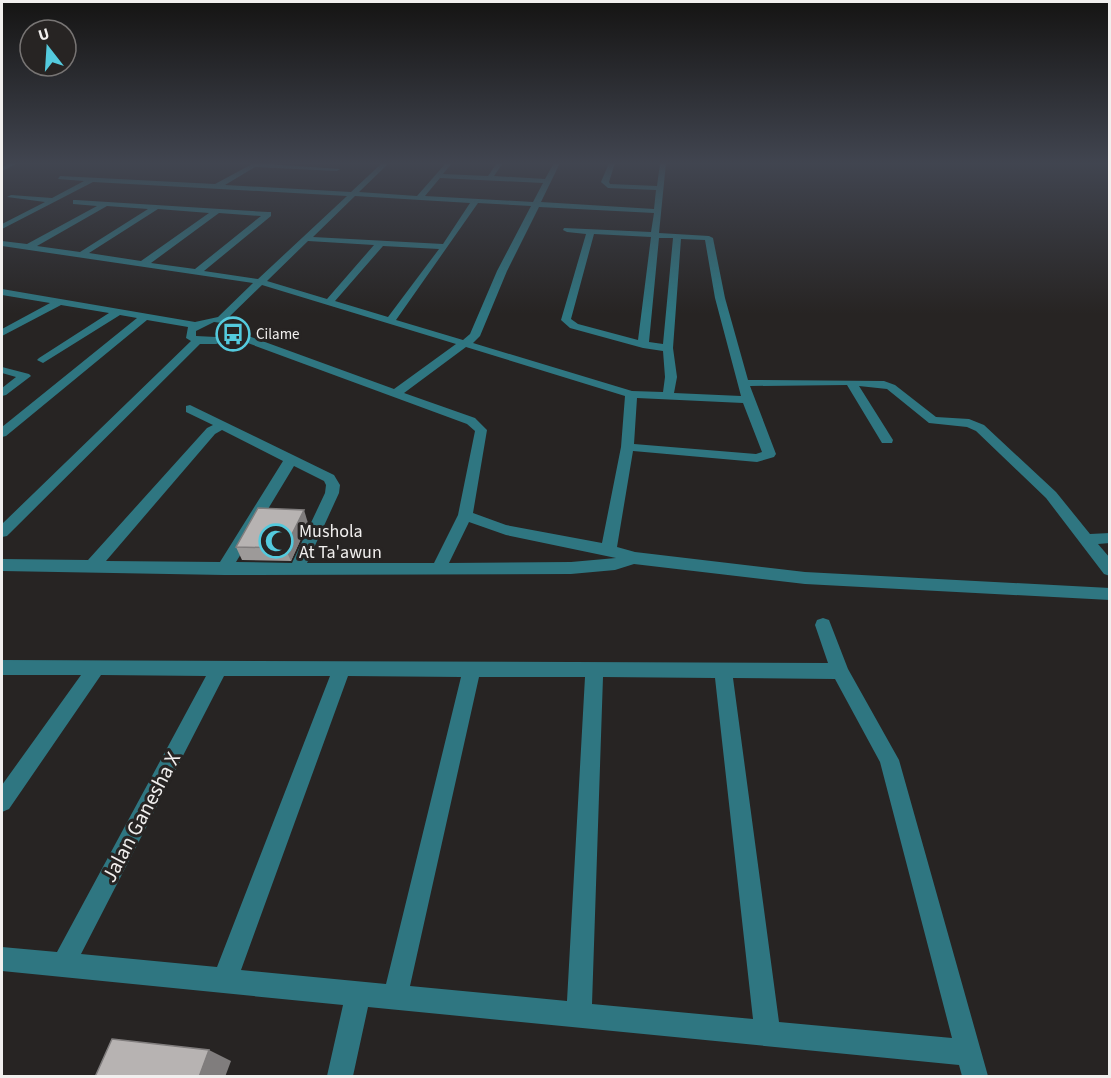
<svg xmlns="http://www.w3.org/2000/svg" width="1111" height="1078" font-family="'Source Sans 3',sans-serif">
<rect width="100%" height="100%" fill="#272423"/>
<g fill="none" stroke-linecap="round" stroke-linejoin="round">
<g fill="#2f7681" fill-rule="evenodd">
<polygon points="10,163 18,163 2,171 2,167"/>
<path d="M 254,163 L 340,169 L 337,171 L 255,167 L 225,185 L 351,192 L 382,163 L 389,163 L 359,192 L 417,196 L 446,163 L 452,163 L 443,174 L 488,176 L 497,163 L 503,163 L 494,176 L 545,179 L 554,163 L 560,163 L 541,202 L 654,209 L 656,190 L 608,188 L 601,182 L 609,163 L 615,163 L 609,182 L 610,184 L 657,186 L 660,163 L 666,163 L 659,233 L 709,236 L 713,238 L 725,298 L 748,380 L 884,381 L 895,385 L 936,417 L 969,419 L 984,425 L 1056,492 L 1090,534 L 1110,533 L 1110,543 L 1098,544 L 1110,558 L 1110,576 L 1104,574 L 1046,498 L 976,431 L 967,427 L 929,423 L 887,389 L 859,386 L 893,440 L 892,443 L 882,443 L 847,385 L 750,386 L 776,454 L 774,457 L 757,462 L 633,451 L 617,547 L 635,552 L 805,572 L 1110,588 L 1110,600 L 805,584 L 634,564 L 615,570 L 571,574 L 224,575 L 2,571 L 2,559 L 88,560 L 207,428 L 213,425 L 186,412 L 186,406 L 190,405 L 334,475 L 340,485 L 339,493 L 307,563 L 434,563 L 458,515 L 475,431 L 467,424 L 234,338 L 216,344 L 200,344 L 7,536 L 2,537 L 2,524 L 191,341 L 186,338 L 188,327 L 147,320 L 6,436 L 2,437 L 2,427 L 137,318 L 120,315 L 43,363 L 37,360 L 39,358 L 109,313 L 61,305 L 2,336 L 2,329 L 50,303 L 2,295 L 2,289 L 195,322 L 218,317 L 253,283 L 2,246 L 2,241 L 27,244 L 97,206 L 73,204 L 73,200 L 76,200 L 268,212 L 271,212 L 271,216 L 204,271 L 258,279 L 347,196 L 93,182 L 2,229 L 2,224 L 45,202 L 7,197 L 11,195 L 52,198 L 84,181 L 58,179 L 60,176 L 215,184 ZM 440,178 L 543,183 L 533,202 L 425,196 ZM 355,196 L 470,203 L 443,244 L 313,237 ZM 478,203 L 531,206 L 497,271 L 470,334 L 463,340 L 396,320 ZM 107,206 L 148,209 L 80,252 L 37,246 ZM 539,207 L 654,213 L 651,232 L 564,228 L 563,230 L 567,232 L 586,234 L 561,320 L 570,328 L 643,348 L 663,351 L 665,377 L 663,392 L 632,391 L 473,343 L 480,336 L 507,271 ZM 158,209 L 209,213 L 141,261 L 89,253 ZM 219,213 L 261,216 L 195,269 L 151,263 ZM 594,234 L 651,237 L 638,340 L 578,324 L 571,319 ZM 659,238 L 673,238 L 663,344 L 649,342 ZM 681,239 L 705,240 L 715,298 L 741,396 L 674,393 L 677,377 L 673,348 ZM 308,241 L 374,245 L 327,299 L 267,281 ZM 383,246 L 439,249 L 388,317 L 335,301 ZM 262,285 L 456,344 L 394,389 L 240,333 L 243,330 L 240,320 L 228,318 ZM 214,322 L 232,324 L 233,329 L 216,337 L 196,336 L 196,331 ZM 466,347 L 625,396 L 621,447 L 602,543 L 506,525 L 473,513 L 487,430 L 475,418 L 404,393 ZM 637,398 L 743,403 L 762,452 L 756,454 L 634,444 ZM 222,430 L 283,461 L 220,562 L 106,561 L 215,434 ZM 294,466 L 324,481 L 326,485 L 325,493 L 292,563 L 236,562 ZM 469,522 L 506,535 L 616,558 L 571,562 L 449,563 Z"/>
<polygon points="2,367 29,374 31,376 6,395 2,396 2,388 16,377 2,373"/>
<path d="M 823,618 L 829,620 L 848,669 L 899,760 L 988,1076 L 962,1076 L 959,1065 L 368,1007 L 353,1076 L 327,1076 L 343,1005 L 2,971 L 2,947 L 57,952 L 206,676 L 101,675 L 9,809 L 2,812 L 2,785 L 81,675 L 2,675 L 2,660 L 828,663 L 815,625 L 817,620 ZM 224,676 L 330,676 L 217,967 L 81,954 ZM 348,676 L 461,677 L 386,984 L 241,970 ZM 479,677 L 585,677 L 567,1001 L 410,986 ZM 603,677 L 715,678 L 753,1019 L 592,1004 ZM 733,678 L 835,679 L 880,762 L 952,1038 L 779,1022 Z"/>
</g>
</g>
<polygon fill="#9d9a99" points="308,523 291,561 242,560 236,547"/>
<g fill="#807d7d">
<polygon points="304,510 308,523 291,561 285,548"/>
<polygon points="209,1050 231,1061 225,1077 199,1077"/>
</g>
<g fill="#b7b3b2" stroke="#807d7d" stroke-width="1.5">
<polygon points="258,508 304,510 285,548 236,547"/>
<polygon points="112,1039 209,1050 199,1077 95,1077"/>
</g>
<linearGradient id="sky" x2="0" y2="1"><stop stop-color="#151413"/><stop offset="0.52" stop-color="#414550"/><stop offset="1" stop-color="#414550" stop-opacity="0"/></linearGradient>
<rect width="1111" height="314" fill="url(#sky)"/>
<defs>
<g id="bus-ring" transform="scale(1.725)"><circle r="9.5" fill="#272423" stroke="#54cadd" stroke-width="1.5"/><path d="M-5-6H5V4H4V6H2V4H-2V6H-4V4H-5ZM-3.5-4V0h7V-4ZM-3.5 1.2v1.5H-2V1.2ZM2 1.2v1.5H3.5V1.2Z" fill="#54cadd"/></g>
<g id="mosque-ring" transform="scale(1.725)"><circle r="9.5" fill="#272423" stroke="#54cadd" stroke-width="1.5"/><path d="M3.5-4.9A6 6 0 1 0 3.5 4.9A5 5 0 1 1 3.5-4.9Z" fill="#54cadd"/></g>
</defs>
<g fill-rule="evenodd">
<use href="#bus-ring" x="233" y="334"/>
<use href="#mosque-ring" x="276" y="541"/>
</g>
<g text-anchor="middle" stroke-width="6" stroke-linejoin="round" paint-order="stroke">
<g font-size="15" fill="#f1efee" stroke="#272423" text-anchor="start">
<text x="256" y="339">Cilame</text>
</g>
<g font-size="18" fill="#f1efee" stroke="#272423" text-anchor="start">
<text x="299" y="537">Mushola<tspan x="299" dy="21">At Ta'awun</tspan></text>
</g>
<g font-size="21" fill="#f1efee" stroke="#272423">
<text transform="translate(141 817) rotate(-62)" y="7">Jalan Ganesha X</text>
</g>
</g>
<rect width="1111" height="1078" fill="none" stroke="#f1efee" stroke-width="6"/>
<g transform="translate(48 48) rotate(343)"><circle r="28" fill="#272423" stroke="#787574" stroke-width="1.5"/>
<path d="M0-4.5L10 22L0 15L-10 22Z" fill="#54cadd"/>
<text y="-9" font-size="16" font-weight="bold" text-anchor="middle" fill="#f1efee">U</text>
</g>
</svg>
